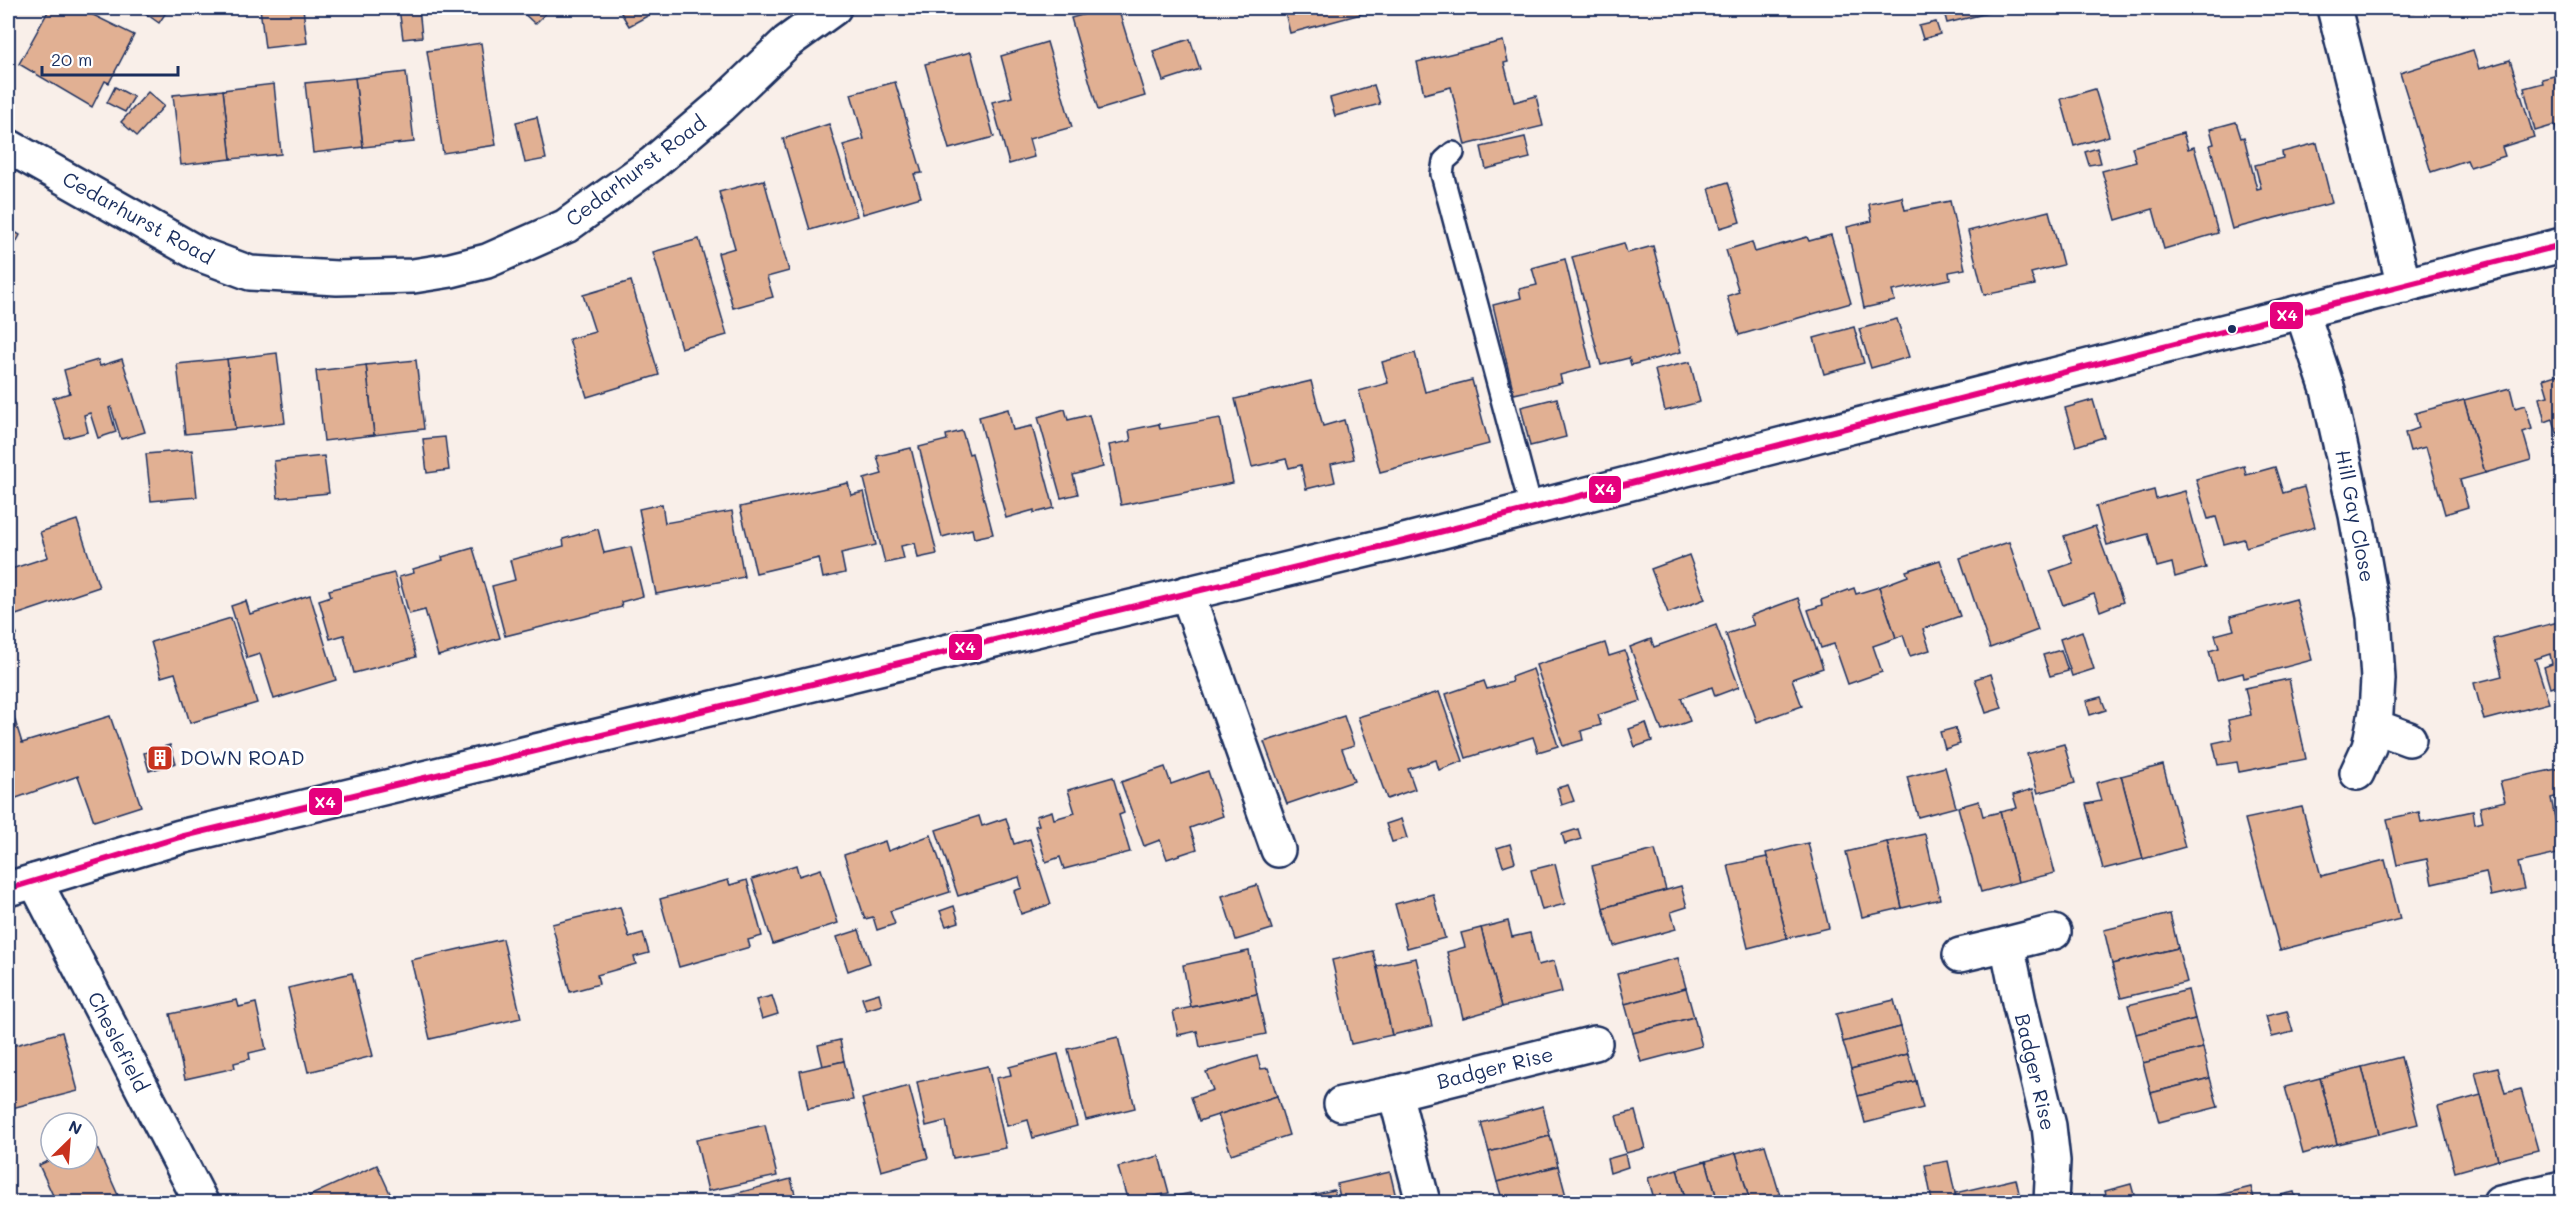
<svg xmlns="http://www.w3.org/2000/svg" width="2570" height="1210" font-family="Mali,sans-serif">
<rect width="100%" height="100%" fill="#f9efe9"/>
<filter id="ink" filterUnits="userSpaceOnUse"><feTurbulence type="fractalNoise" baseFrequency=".0167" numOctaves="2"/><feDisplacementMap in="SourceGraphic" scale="12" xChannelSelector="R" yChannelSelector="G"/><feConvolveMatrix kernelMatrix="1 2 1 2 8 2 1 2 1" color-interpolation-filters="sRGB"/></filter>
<g filter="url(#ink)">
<g fill="#e1b093" stroke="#1b2f5e" stroke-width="1.5">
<polygon points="50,8 79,8 134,35 109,83 105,81 92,107 19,64"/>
<polygon points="138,8 169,8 159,23"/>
<polygon points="260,8 303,8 307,43 265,48"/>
<polygon points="399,8 419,8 422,37 403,39"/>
<polygon points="518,8 551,8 535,24"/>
<polygon points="618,8 662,8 629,26"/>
<polygon points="1107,8 1118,8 1145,96 1098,110 1071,18"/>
<polygon points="1284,8 1364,8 1365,13 1290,33"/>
<polygon points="1943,8 2008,8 1947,23"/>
<polygon points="2407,8 2431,8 2409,13"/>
<polygon points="1936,22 1940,34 1923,39 1919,26"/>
<polygon points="1190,39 1200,69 1163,81 1153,51"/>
<polygon points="1503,41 1508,62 1504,63 1514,102 1536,96 1543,126 1465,145 1451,87 1424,94 1417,62"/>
<polygon points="1047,42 1072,127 1029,139 1034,157 1009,164 992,102 1012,97 1001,56"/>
<polygon points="481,43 496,145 443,153 427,51"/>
<polygon points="2473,50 2479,69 2510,60 2534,137 2502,147 2505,156 2470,167 2467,160 2431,172 2400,73"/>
<polygon points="971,52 994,137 949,149 925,64"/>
<polygon points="406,72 414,142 363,147 355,78"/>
<polygon points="2562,74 2562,131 2557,133 2555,125 2535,131 2524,88 2543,83 2542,79"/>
<polygon points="355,78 363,147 313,153 305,83"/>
<polygon points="895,82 922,173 914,174 921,197 863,214 843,145 864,139 851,94"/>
<polygon points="274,84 281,154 231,159 223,90"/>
<polygon points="1374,85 1380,104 1335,116 1330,98"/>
<polygon points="115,87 134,97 125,112 107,103"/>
<polygon points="2095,89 2109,136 2074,146 2061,99"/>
<polygon points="223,90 231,159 181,165 173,95"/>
<polygon points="148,92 164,106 137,136 121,122"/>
<polygon points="537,117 546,159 525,163 516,122"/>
<polygon points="2236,122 2241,138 2244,137 2257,189 2261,188 2255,165 2283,158 2282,152 2317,143 2332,203 2232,229 2210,145 2214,144 2210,129"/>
<polygon points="829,124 857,216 810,230 783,139"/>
<polygon points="2183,133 2188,149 2194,147 2218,233 2164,249 2153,209 2116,220 2102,171 2136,162 2132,147"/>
<polygon points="1525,137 1530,158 1486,169 1481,147"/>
<polygon points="2097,148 2101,163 2089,165 2085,152"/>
<polygon points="764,180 789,271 767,277 773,297 733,308 718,253 735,248 719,192"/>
<polygon points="1728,182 1740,222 1720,228 1709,188"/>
<polygon points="1902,197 1905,210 1950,201 1965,269 1949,272 1950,279 1892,291 1895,301 1864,308 1847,227 1872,221 1869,204"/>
<polygon points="2049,211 2063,265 2031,273 2035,285 1984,295 1968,231"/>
<polygon points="8,228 20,235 8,258"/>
<polygon points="1831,235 1851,303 1739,335 1727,296 1739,292 1726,250 1752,242 1755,252 1807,237 1809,241"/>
<polygon points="699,239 727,335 681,348 653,252"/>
<polygon points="1624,243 1627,253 1653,246 1681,352 1631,365 1629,358 1601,365 1572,257"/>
<polygon points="1565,259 1591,367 1560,375 1562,383 1514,394 1493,305 1521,298 1519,289 1537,285 1532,268"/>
<polygon points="631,281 659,375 587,397 569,339 595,332 583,295"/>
<polygon points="1897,319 1909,357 1871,368 1859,329"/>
<polygon points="1854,327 1864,363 1824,374 1814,338"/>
<polygon points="277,353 285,423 235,429 227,359"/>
<polygon points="1415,353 1425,392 1472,380 1489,444 1380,472 1359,391 1388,383 1382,362"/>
<polygon points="122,359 145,432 121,439 111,407 109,408 116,432 98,438 90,413 84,415 88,432 65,438 53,398 70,393 64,370 98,360 100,366"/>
<polygon points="227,359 235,429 185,434 177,364"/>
<polygon points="416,360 424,429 374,435 366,365"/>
<polygon points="1690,362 1700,402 1665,411 1655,370"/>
<polygon points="366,365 374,435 324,441 316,371"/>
<polygon points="2562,373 2562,451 2553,419 2545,422 2539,398 2548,396 2543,379"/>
<polygon points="1311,381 1323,426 1344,420 1354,459 1331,464 1335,482 1306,489 1301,465 1289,468 1286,459 1252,467 1235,399"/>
<polygon points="2510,388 2515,408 2525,405 2532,429 2523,432 2531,460 2485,473 2464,400"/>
<polygon points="1557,398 1566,437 1530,446 1521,407"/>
<polygon points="2093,400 2104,437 2076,446 2065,408"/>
<polygon points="2464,400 2485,473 2460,480 2468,507 2445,514 2426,447 2410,451 2405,433 2419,428 2415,413"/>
<polygon points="1008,409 1013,430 1032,426 1054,508 1034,513 1034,510 1006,518 979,417"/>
<polygon points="1065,409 1068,420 1089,415 1103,467 1073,475 1078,494 1061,498 1038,417"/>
<polygon points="1220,418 1233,483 1121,505 1109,445 1131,441 1129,430 1159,424 1160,429"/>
<polygon points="962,431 969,454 972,453 993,534 974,538 972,529 942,537 919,447 947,440 946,435"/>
<polygon points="445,437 449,470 427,473 423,439"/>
<polygon points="911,448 937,554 918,558 915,543 901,546 904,559 885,563 864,479 882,474 877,456"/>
<polygon points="192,450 197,497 151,501 146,454"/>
<polygon points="324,456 329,493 278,498 274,461"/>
<polygon points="2244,466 2246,475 2275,467 2283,493 2304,487 2315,527 2246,547 2244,539 2224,544 2216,517 2208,519 2196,479"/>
<polygon points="848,483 851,495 864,492 876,545 841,553 845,573 823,578 819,558 756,573 740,507"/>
<polygon points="2154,490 2156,499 2185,491 2206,568 2175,577 2172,563 2157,567 2148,534 2107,545 2096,506"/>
<polygon points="662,504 665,523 732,511 744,577 656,594 639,509"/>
<polygon points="77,520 99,587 10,617 17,635 8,638 8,570 48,557 40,532"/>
<polygon points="2095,526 2123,602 2100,611 2094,594 2063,605 2050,571 2073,563 2064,536"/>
<polygon points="598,529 604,553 631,547 643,596 621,602 622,607 505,636 492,586 515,580 510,560 564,546 563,539"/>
<polygon points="2009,542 2038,630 1990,648 1960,558"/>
<polygon points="473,548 500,638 438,656 425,610 409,614 399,577 414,573 413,569 443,560 442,557"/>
<polygon points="1689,555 1705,599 1668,613 1651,569"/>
<polygon points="1940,560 1960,616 1923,629 1930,650 1910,656 1903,635 1896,638 1879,587 1908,576 1906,571"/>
<polygon points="394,573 416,657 354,673 344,635 330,639 319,600 331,596 329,590"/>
<polygon points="1879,587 1896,638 1873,646 1882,672 1848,684 1834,644 1821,648 1808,610 1822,605 1821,600 1854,588 1856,594"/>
<polygon points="310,595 336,680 274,699 260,654 247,658 231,606 246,601 250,614"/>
<polygon points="1798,598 1823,668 1792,679 1802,706 1757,722 1726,634 1754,625 1750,616"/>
<polygon points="2296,599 2312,660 2244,678 2243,673 2217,680 2209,651 2219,648 2215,635 2234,630 2230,617"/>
<polygon points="231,618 257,703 190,723 175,673 161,677 151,642"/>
<polygon points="2562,621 2562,684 2550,688 2544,667 2552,664 2550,654 2535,659 2549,703 2484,720 2474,683 2502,676 2493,639"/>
<polygon points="1716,625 1739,687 1715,696 1712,687 1681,698 1690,721 1662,731 1630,647 1651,639 1654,647"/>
<polygon points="2082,631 2094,669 2072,676 2060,639"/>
<polygon points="1605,643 1609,656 1625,651 1641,701 1598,715 1601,725 1581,731 1583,740 1563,746 1536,665"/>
<polygon points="2061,650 2068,671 2050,676 2043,655"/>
<polygon points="1533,669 1558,746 1538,752 1533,737 1466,758 1446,694 1484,681 1487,689 1512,682 1511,677"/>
<polygon points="1991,674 2002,708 1986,713 1975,679"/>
<polygon points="2289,679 2306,759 2239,772 2237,762 2218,765 2213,743 2232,739 2228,720 2251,715 2245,688"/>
<polygon points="1439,692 1463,761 1439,770 1436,760 1408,769 1415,789 1387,799 1358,717"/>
<polygon points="2101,697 2106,710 2090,715 2086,701"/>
<polygon points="12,711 22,743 110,716 141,806 94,821 78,776 8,801 8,712"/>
<polygon points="1344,716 1354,745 1342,749 1354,781 1287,804 1264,742"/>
<polygon points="1646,723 1652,741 1635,747 1629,729"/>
<polygon points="1955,728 1960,744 1945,749 1940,732"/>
<polygon points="2064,744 2075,783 2038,793 2027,754"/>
<polygon points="170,745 176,763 149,771 144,753"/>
<polygon points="2163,765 2185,847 2143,859 2121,776"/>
<polygon points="1165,767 1171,784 1208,771 1223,816 1190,828 1197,849 1167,859 1160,840 1144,846 1121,782"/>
<polygon points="1945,767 1956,807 1918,817 1907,777"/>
<polygon points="2561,768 2562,795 2551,798 2562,853 2518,863 2524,889 2491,896 2486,872 2432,884 2427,859 2397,865 2387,819 2419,812 2421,822 2473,811 2475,824 2483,822 2480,807 2505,801 2500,781"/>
<polygon points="2121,776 2143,859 2103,869 2086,804 2101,801 2096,783"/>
<polygon points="1113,777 1124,813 1119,815 1130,852 1064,869 1060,857 1046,862 1035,826 1039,825 1036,816 1052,811 1054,819 1075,813 1068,790"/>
<polygon points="1568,785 1574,801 1562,805 1557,788"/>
<polygon points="2033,789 2055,873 2018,882 2000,812 2017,808 2013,795"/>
<polygon points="1979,801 1983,816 2000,812 2018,882 1981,892 1958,807"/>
<polygon points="2302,807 2321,876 2385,860 2400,919 2280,950 2245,819"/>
<polygon points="979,816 982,826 1006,818 1014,844 1030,839 1051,904 1021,914 1014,891 1022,888 1019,877 958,896 936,830"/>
<polygon points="1401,819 1407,838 1392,842 1386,824"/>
<polygon points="1578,829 1581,839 1565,844 1562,834"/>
<polygon points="1925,834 1940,899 1902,908 1887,842"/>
<polygon points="931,835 950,892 890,911 895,924 877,930 873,917 865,919 844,855 885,841 888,851"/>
<polygon points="1887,842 1902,908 1862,917 1846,852"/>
<polygon points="1808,843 1829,928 1787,938 1766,853"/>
<polygon points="1510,844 1515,862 1503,866 1497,848"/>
<polygon points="1655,850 1666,890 1603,908 1592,866"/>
<polygon points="1767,857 1787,938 1748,948 1728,865"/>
<polygon points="1555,864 1565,904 1542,910 1531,870"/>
<polygon points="796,865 799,876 821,869 838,923 773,944 752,879"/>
<polygon points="728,880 730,885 747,880 762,936 748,940 750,947 679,967 660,899"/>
<polygon points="1257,885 1272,929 1236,940 1222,896"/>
<polygon points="1681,886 1687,907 1671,912 1676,929 1614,946 1603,908"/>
<polygon points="1433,894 1445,938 1407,948 1395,904"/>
<polygon points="954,906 959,922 946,926 940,911"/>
<polygon points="620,907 629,937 643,933 649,953 634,957 636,964 597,975 599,984 570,992 552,924"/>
<polygon points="2170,914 2178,948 2112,964 2104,930"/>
<polygon points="1508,921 1512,937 1530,933 1538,965 1554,961 1562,992 1502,1007 1481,928"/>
<polygon points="1481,928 1502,1007 1463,1018 1447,952 1465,947 1461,933"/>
<polygon points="859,930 870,963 848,971 837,937"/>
<polygon points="503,939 521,1018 430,1039 411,960"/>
<polygon points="2178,948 2187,982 2121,998 2112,964"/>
<polygon points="1249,951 1257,994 1191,1007 1183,965"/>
<polygon points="1373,951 1392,1035 1351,1044 1332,960"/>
<polygon points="1416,958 1432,1026 1392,1035 1377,966"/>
<polygon points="1678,958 1686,988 1625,1004 1617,974"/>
<polygon points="352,973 373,1056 308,1072 288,988"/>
<polygon points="1686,988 1694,1017 1633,1033 1625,1004"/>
<polygon points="2188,990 2195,1019 2136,1034 2128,1005"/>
<polygon points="879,993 882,1005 866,1010 862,998"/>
<polygon points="1257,994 1266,1034 1200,1047 1197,1031 1178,1035 1173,1011"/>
<polygon points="772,996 778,1014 762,1019 756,1000"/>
<polygon points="237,1000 239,1007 256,1003 266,1049 249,1053 250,1059 234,1063 235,1068 185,1079 170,1014"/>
<polygon points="1894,1000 1901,1027 1843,1042 1836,1014"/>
<polygon points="2287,1011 2293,1032 2272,1037 2266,1016"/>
<polygon points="1694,1017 1702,1046 1641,1062 1633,1033"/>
<polygon points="2195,1019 2203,1048 2143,1063 2136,1034"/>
<polygon points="1901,1027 1908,1054 1851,1069 1843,1042"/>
<polygon points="62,1032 78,1091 8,1109 8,1047"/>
<polygon points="1118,1037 1135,1108 1086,1120 1068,1049"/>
<polygon points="840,1040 844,1061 823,1066 818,1045"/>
<polygon points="2203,1048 2210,1078 2151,1093 2143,1063"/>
<polygon points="1058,1054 1077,1126 1033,1138 1028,1120 1007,1126 996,1078 1011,1075 1009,1067"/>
<polygon points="1908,1054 1916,1081 1858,1096 1851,1069"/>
<polygon points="1257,1056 1261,1069 1268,1068 1277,1096 1199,1121 1191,1097 1213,1090 1206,1072"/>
<polygon points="2401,1057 2418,1124 2379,1134 2362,1067"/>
<polygon points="844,1061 853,1100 808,1109 800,1071"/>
<polygon points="988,1066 1006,1148 953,1158 946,1121 926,1126 917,1082"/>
<polygon points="2362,1067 2379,1134 2337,1144 2320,1078"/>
<polygon points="2498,1067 2505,1093 2521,1089 2538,1150 2498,1160 2475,1072"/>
<polygon points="2562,1077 2562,1108 2554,1079"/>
<polygon points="2210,1078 2218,1107 2159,1122 2151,1093"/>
<polygon points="2320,1078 2337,1144 2303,1154 2285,1087"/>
<polygon points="1916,1081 1923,1108 1865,1123 1858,1096"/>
<polygon points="909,1086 928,1158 881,1171 862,1099"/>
<polygon points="2481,1095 2498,1160 2455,1172 2438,1107"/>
<polygon points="1277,1096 1289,1135 1231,1154 1218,1115"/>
<polygon points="1543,1106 1550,1136 1489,1152 1481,1123"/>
<polygon points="1635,1111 1645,1148 1626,1153 1616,1116"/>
<polygon points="765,1125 777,1176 708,1191 696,1140"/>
<polygon points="1550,1136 1558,1166 1497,1182 1489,1152"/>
<polygon points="94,1141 121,1202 56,1202 39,1165 52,1159 87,1159 87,1144"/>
<polygon points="1765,1145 1782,1202 1750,1202 1736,1153"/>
<polygon points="1736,1153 1750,1202 1718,1202 1706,1161"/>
<polygon points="1625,1154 1628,1167 1610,1173 1607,1159"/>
<polygon points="1159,1156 1169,1193 1128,1202 1118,1167"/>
<polygon points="1706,1161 1718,1202 1686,1202 1677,1169"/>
<polygon points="1948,1161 1957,1202 1926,1202 1932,1201 1925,1165"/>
<polygon points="377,1165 394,1202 312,1202 309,1196"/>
<polygon points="1558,1166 1566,1196 1540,1202 1503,1202 1497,1182"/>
<polygon points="1677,1169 1686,1202 1655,1202 1648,1178"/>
<polygon points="1390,1172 1397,1202 1341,1202 1337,1184"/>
<polygon points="791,1179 797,1202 711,1202 711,1200"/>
<polygon points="2016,1179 2021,1202 1957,1202 1955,1193"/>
<polygon points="2131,1184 2136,1202 2108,1202 2105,1191"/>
<polygon points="2251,1187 2255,1202 2213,1202 2211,1197"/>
<polygon points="1334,1190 1337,1202 1313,1202 1312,1195"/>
<polygon points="2294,1192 2297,1202 2257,1202 2256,1201"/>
<polygon points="1190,1193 1193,1202 1172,1202 1171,1197"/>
<polygon points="1885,1195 1887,1202 1852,1202"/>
<polygon points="1566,1196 1568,1202 1540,1202"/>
</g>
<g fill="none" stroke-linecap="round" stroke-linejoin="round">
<g stroke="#1b2f5e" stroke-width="26">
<polyline id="service" points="1453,153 1444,161 1442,174 1531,508"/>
</g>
<g stroke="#1b2f5e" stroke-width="38">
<g id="minor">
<polyline points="2334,8 2404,286"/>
<polyline points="8,146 199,254 250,273 337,278 413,276 451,270 487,261 566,226 652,164 720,106 787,42 834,8"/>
<polyline points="2302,312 2328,390 2356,515 2374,617 2378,679 2376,712 2369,747 2357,773"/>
<polyline points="1187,593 1278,850"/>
<polyline points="2374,726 2409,739"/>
<polyline points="35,881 201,1202"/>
<polyline points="2007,944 2054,932"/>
<polyline points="1960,955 2007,944 2019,1002 2049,1126 2053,1161 2051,1202"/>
<polyline points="1341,1104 1395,1093"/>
<polyline points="1423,1202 1395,1093 1595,1043"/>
<polyline points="2500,1202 2562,1188"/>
</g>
</g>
<g stroke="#1b2f5e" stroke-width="38">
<polyline id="tertiary" points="8,889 180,837 1408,540 2562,245"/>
</g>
<use href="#service" stroke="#fff" stroke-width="21"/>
<use href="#minor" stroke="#fff" stroke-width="33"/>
<use href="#tertiary" stroke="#fff" stroke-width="33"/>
<g stroke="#fff" stroke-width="10">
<polyline id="bus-1" points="8,889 180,837 1408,540 2562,245"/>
</g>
<use href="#bus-1" stroke="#e5007d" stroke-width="6"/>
</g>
</g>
<defs>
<g id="building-square" transform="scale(1.35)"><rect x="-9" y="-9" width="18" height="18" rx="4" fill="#c8321e" stroke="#fff"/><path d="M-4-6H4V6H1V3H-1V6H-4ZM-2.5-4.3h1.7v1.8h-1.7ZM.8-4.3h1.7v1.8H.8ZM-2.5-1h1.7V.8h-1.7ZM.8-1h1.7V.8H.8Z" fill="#fff"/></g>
</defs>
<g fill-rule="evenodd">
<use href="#building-square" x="160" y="758"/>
</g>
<circle fill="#1b2f5e" stroke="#fff" stroke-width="2" cx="2232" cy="329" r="5"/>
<g text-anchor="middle" stroke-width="6" stroke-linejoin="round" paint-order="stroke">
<g font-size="20" fill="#1b2f5e" stroke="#fff">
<text transform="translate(636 171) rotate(-37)" y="7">Cedarhurst Road</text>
<text transform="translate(138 218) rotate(29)" y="7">Cedarhurst Road</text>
<text transform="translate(2355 516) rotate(79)" y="7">Hill Gay Close</text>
<text transform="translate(118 1042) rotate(63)" y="7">Cheslefield</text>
<text transform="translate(1495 1068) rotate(-14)" y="7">Badger Rise</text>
<text transform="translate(2035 1072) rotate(77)" y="7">Badger Rise</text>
</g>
<g font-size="20" fill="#1b2f5e" stroke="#fff" text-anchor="start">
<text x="180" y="765">DOWN ROAD</text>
</g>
</g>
<g stroke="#fff" stroke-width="2">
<rect x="2269" y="301" width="35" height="29" rx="6" fill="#e5007d"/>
<rect x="1588" y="475" width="34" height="29" rx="6" fill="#e5007d"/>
<rect x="948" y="633" width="35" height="28" rx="6" fill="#e5007d"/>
<rect x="308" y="787" width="35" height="29" rx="6" fill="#e5007d"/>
</g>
<g font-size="16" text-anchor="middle" font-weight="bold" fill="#fff">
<text x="2287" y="321">X4</text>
<text x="1605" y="495">X4</text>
<text x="965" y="653">X4</text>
<text x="325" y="808">X4</text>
</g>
<rect width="2570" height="1210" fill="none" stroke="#fff" stroke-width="30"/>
<rect x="15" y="15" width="2540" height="1180" fill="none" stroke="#1b2f5e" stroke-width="2" filter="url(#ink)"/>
<g transform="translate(69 1141) rotate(25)"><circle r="28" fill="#ffffff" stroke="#a4acbf" stroke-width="1.5"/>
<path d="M0-4.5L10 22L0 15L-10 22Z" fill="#c8321e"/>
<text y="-9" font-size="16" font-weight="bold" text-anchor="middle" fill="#1b2f5e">N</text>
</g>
<path d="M42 66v9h136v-9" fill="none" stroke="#1b2f5e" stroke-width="3"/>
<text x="51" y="66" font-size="18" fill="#1b2f5e" stroke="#ffffff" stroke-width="4.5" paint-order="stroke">20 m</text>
</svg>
